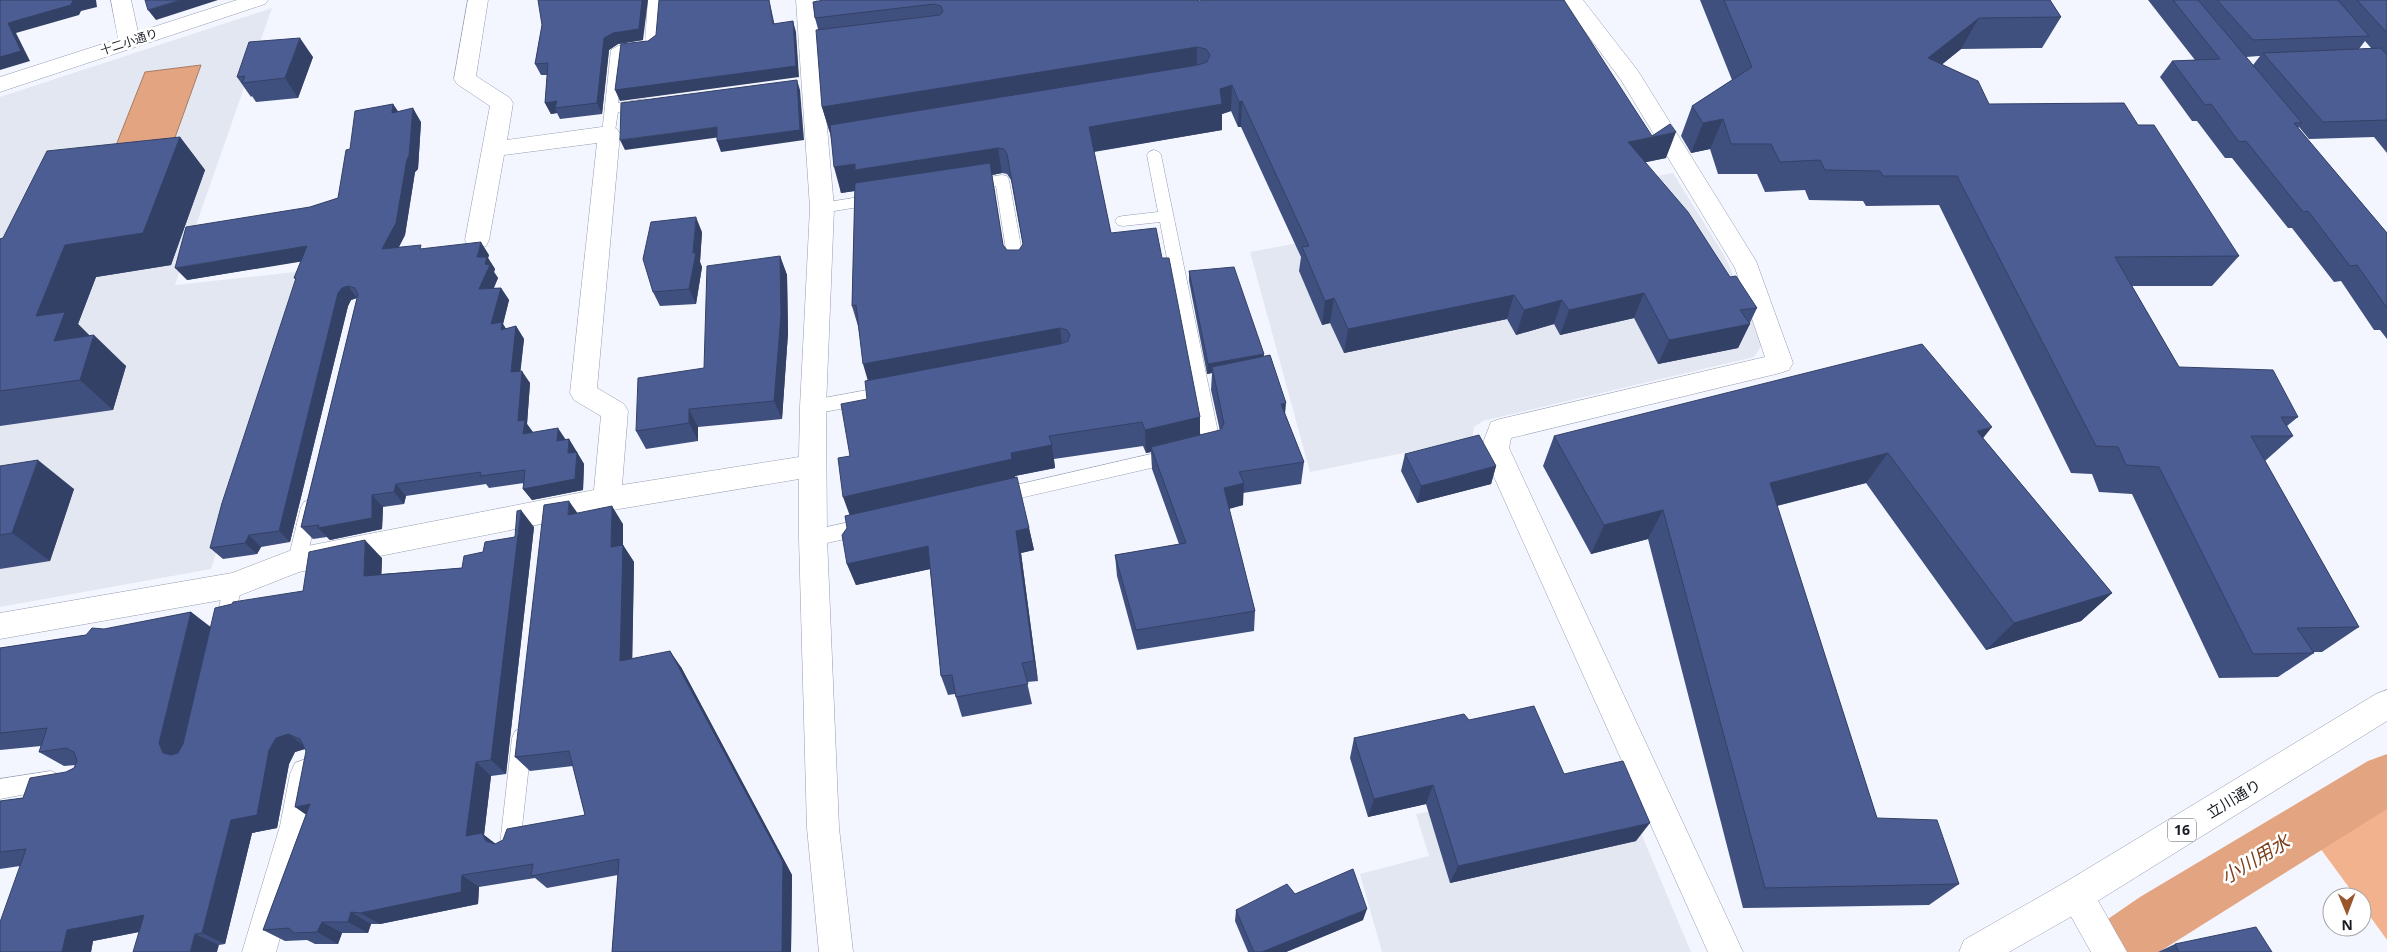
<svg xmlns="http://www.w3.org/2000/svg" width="2387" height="952" font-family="'Open Sans','Noto Sans JP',sans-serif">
<rect width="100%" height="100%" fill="#f3f6ff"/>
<g fill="#e3e7f1">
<polygon points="272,8 175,285 305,271 211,569 0,607 0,97"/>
<polygon points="1673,173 1724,255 1764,342 1754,357 1483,421 1474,427 1472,439 1310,472 1250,252"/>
<polygon points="1617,776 1691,952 1382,952 1360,874 1429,856 1416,814"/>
</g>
<polygon fill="#f2b28e" points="2387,808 2387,940 2362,905 2362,897 2356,897 2320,848"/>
<polygon fill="#e3a481" stroke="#a67b64" points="201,65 172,146 113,153 145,72"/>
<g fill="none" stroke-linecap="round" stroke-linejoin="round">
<polygon fill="#e3a481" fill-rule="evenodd" points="2387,754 2387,809 2159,952 2101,952 2096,941 2105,921 2140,897 2368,761"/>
<g stroke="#949caf" stroke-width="1">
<g id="service">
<polygon points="648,0 662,0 659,46 652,50 624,54 618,103 645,99 652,104 645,109 618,112 614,137 604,137 602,134 611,50 618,46 645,42"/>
<polygon points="1154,150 1159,152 1161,155 1221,447 1218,452 1203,456 1197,454 1194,449 1197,444 1202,442 1160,222 1123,226 1118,225 1115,221 1118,217 1123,216 1158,212 1147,155 1149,152"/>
<polygon points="1002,175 1007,176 1009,180 1025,269 1023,273 1011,273 1009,269 996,186 970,190 965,189 963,185 965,181"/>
<polygon points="878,194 883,195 885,199 883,203 822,213 817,212 814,208 817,204 822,203"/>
<polygon points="889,386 895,388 897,393 895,398 889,400 813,414 807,412 805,407 807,402 813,400"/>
<polygon points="1173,449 1179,451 1182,456 1179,461 1173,463 998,503 992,501 989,496 992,491 998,489"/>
<polygon points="310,500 316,502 319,507 306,560 303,566 297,568 291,566 288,560 301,507 304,502"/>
<polygon points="868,518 874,521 877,526 874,531 868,534 813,546 807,543 804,538 807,533 813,530"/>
<polygon points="233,577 240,579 242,585 232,629 230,635 223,637 216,635 214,629 224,585 226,579"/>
<polygon points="522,729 529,731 532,738 520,845 517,852 510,855 503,852 500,845 512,738 515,731"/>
<polygon points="51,771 58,774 61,781 58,788 0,799 0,779"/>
</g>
</g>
<g stroke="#949caf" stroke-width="1">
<g id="minor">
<polygon points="111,0 131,0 138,32 237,0 268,0 265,4 0,92 0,77 118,39"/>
<polygon points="468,0 488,0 476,76 510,98 513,103 507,140 609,126 617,129 620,134 597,388 624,404 628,411 622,485 799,457 800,407 810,208 796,0 816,0 834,208 826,407 827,538 839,828 853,952 819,952 807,828 799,538 799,479 607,511 299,572 233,598 0,639 0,613 232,573 297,548 594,490 601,416 574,400 570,393 597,143 504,155 489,240 486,246 477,249 468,246 465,240 490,106 457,84 454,79"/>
<polygon points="1562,0 1583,0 1638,71 1756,261 1793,363 1789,370 1780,373 1511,438 1509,448 1743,952 1708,952 1481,448 1491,422 1500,419 1765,357 1735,268 1621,80"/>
<polygon points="306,759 317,763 322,774 312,826 276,952 242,952 280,826 290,774 295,763"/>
<polygon points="2076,878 2088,883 2127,952 2091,952 2059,895 2064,883"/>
</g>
</g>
<g stroke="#949caf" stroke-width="1">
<polygon id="primary" points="2387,690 2387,721 2088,907 2009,952 1959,952 1964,940 2064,883 2376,694"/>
</g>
<use href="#service" fill="#fff" fill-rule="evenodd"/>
<use href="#minor" fill="#fff" fill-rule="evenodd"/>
<use href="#primary" fill="#fff" fill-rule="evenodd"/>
</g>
<g fill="#40507e" fill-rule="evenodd">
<polygon points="1700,0 2050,0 2061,17 2042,48 1961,49 1942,64 1989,104 2138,125 2239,256 2212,286 2132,286 2179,367 2298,417 2287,426 2293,436 2265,461 2359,627 2322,652 2312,652 2314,653 2278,677 2219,678 2132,494 2099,492 2092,474 2071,473 1939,205 1866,206 1863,201 1809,200 1805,190 1765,192 1757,174 1718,174 1710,149 1691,153 1681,136 1692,106 1732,80"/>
<path d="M 2148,0 L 2387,0 L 2387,153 L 2374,137 L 2309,139 L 2299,127 L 2298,128 L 2387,233 L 2387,339 L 2380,330 L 2374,330 L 2341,281 L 2334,282 L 2292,228 L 2288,228 L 2232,158 L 2225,158 L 2197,121 L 2192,121 L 2160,77 L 2172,61 L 2195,60 ZM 2365,41 L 2371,48 L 2359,49 ZM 2259,56 L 2260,56 L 2253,65 L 2246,57 Z"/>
<path d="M 1199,1 L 1666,158 L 1645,162 L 1730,277 L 1757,308 L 1738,348 L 1658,364 L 1634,318 L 1560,335 L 1554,324 L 1516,335 L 1507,319 L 1344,353 L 1330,323 L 1322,325 L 1299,271 L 1301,257 L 1241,127 L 1238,127 L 1231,111 L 1222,114 L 1222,130 L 1094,152 L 1111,233 L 1162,258 L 1200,417 L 1200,435 L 1220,431 L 1211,390 L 1212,373 L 1207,374 L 1189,281 L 1189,271 L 1264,354 L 1263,357 L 1304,462 L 1301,484 L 1243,493 L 1243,505 L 1229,509 L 1255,611 L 1254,631 L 1137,650 L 1117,576 L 1115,555 L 1179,544 L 1152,469 L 1151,452 L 1146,453 L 1143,446 L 1054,459 L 1055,468 L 1015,476 L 1029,528 L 1034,550 L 1021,553 L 1038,681 L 1027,682 L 1032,704 L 962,717 L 955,694 L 948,695 L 941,676 L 930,569 L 856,585 L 847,564 L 847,528 L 850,515 L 850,456 L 867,399 L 868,380 L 858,326 L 852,306 L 855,191 L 841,193 L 830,133 L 822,107 L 818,29 L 815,18 L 813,2 ZM 1002,173 L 1007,174 L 1011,180 L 1023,245 L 1019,250 L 1007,250 L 1003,245 L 992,175 Z"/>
<polygon points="542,25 643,40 618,44 609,50 602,114 560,119 557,113 551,114 545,103 547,75 541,75 535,64"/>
<polygon points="313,57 298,98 256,102 252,96 251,97 237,77"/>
<polygon points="393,104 398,112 421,122 418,169 415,172 405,235 399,247 489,255 488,258 495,269 494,272 498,278 494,288 501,288 509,300 503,324 506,329 516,326 524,339 520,371 530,383 527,424 533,433 566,439 569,439 584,464 583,490 532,500 523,489 524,483 489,488 486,484 406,496 404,504 383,507 382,529 330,540 327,537 313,539 301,527 357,298 351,300 348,306 290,542 261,547 257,554 223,559 210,548 296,280 294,278 301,261 187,280 310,207 338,198 350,149"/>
<polygon points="180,137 205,170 171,265 96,277 78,324 89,335 126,366 113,410 0,426 0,239 3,238"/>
<polygon points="702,232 700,262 702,267 696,304 660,306 653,292"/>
<polygon points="780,256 787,275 788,333 782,419 698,427 698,441 646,449 636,431 704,368"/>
<polygon points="1554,436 1983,438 2112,593 2081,621 1986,650 1866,483 1777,506 1877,818 1959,884 1929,905 1743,908 1648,539 1591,554 1543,466"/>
<polygon points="1405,454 1496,466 1491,484 1417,503 1401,471"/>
<polygon points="0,466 74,489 50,561 0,569"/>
<polygon points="577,513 623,524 623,545 634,562 632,658 681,667 792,875 791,952 612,952 618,875 547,888 535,878 479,887 478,904 380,924 371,924 368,933 342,933 338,944 315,944 307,940 285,941 263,930 306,815 306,751 305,749 295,752 289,764 277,828 252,833 225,944 219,945 139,932 93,941 91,952 0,952 20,866 0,869 0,801 23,798 66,772 74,768 76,765 64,766 39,752 41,746 0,750 0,648 86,635 191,612 211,628 303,591 382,558 381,574 462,568 483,552 534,527 506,774 491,776 484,835 496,844 585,815 573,766 530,771 515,757"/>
<polygon points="1469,720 1636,841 1450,883 1426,804 1368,817 1350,758 1354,738"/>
<polygon points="1295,894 1363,920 1286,952 1248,952 1235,921 1236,910"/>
<polygon points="2175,944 2272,952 2158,952"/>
</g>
<g fill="#344167">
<polygon points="73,0 96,0 97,7 81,11 79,15 16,33 30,61 0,70 0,57 8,23"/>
<polygon points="180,0 218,0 156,20 148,10"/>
<polygon points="642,0 648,0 643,40 618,44 609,50 602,114 597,103 604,38"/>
<polygon points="769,0 771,8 777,36 773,24"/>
<polygon points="1979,18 1961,49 1912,89 1928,58"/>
<polygon points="793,21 796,32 799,77 620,101 615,90"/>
<polygon points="300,38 313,57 298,98 285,78"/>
<polygon points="1197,47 1197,73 830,133 822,107"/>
<polygon points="797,80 800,90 804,140 721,152 717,141"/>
<polygon points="1232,85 1231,111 1222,114 1222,130 1091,152 1089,127"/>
<polygon points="557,101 555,108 557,113 551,114 545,103"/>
<polygon points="1242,101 1241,127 1238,127 1239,102"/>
<polygon points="393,104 402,117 392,113"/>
<polygon points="413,108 421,122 418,169 415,172 405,235 391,262 382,249"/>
<polygon points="1723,119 1710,149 1691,153 1703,123"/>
<polygon points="717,127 721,137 625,150 620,140"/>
<polygon points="1676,132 1666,158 1619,168 1628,142"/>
<polygon points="180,137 205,170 171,265 96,277 78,324 93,339 94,335 126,366 113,410 80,380 36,316 65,245"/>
<polygon points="998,148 1002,173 992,175 861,190 841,193 834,167 855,164"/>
<polygon points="696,217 702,232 700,262 702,267 696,304 689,289 693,253"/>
<polygon points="481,242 489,255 488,258 495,269 494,272 498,278 487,301 479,289 477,257"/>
<polygon points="307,246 317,259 187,280 175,268"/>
<polygon points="780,256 787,275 788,333 782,419 774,401"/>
<polygon points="348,286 357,298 351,300 348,306 290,542 279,531 338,293 342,288"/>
<polygon points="501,288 509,300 503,324 510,335 491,324"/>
<polygon points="1644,293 1634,318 1560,335 1569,310"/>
<polygon points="1514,295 1507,319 1344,353 1348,329"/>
<polygon points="1334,298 1330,323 1322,325 1325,301"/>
<polygon points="1562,300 1554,324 1516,335 1524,310"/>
<polygon points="1750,324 1738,348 1658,364 1669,340"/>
<polygon points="516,326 524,339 519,385 511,372"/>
<polygon points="1060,328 1063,352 870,388 863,364"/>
<polygon points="1264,354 1263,364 1212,367 1212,373 1207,374 1208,364"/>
<polygon points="522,371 530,383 527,424 533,432 523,434 518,421"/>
<polygon points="1286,403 1284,426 1281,404"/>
<polygon points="689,409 698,427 698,441 689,423"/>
<polygon points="1200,417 1200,441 1151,447 1151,452 1146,453 1145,430"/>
<polygon points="1992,427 1968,457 1977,431"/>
<polygon points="558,428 566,440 557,441"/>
<polygon points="569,439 584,464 583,490 532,500 523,489 568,453"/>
<polygon points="1052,445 1055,468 1015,476 1017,482 851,519 843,497 1011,453"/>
<polygon points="1888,453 1866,483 1751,512 1770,483"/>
<polygon points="38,460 74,489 50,561 12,533"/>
<polygon points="1496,466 1491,484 1417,503 1421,486"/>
<polygon points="1244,483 1243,505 1224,510 1224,488"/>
<polygon points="396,484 406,496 404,504 394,492"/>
<polygon points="372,495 383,507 382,529 330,540 318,528"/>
<polygon points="569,501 581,518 568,515"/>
<polygon points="612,506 623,524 623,560 623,545 634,562 632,676 620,661 611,547"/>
<polygon points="521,510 534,527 506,774 491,760"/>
<polygon points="1663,510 1648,539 1591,554 1604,525"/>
<polygon points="1029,528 1034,550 1021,553 1038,681 1034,661 1016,531"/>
<polygon points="249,535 261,547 257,554 245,543"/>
<polygon points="365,540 382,558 381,592 364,576"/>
<polygon points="928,546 935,568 856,585 847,564"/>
<polygon points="2112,593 2081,621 1986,650 2014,623"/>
<polygon points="191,612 212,628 181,758 163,753 159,743"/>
<polygon points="670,651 681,667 792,875 791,952 782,952"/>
<polygon points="288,734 308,748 295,752 289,764 277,828 252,833 225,944 202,933 231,820 276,738"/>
<polygon points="476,762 491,776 484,835 498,846 466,836"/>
<polygon points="1433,785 1426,804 1368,817 1374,799"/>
<polygon points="310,804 315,821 295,807"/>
<polygon points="1650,823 1636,841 1450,883 1458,866"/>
<polygon points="462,875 479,887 478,904 380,924 360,913"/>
<polygon points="1367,909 1363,920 1286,952 1262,952"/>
<polygon points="351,912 371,924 368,933 348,922"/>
<polygon points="144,915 169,926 93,941 91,952 62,952 67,930"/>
<polygon points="322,922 342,933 338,944 317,932"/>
<polygon points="195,934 219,945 217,952 190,952"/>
</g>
<g fill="#4b5d93" stroke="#344167">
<polygon points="0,0 75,0 73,0 71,5 8,23 21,51 0,57"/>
<polygon points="145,0 180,0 148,10"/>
<polygon points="538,0 642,0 639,29 613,33 604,38 597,103 555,108 557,101 545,103 548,63 535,64 542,25"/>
<polygon points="659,0 769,0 773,24 793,21 796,66 615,90 621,44 648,41 656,35"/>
<polygon points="824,0 1198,0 1199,1 1203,0 1564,0 1652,136 1670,124 1676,132 1628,142 1688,212 1730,277 1736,276 1757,308 1740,310 1750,324 1669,340 1644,293 1569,310 1562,300 1524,310 1514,295 1348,329 1334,298 1325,301 1302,247 1309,246 1242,101 1239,102 1232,85 1220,89 1222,104 1089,127 1111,233 1156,228 1162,258 1169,258 1200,417 1145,430 1142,422 1049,436 1052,445 1011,453 1012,459 843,497 838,458 850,456 841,404 867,399 865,381 1060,344 1068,341 1070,335 1067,330 1060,328 863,364 856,305 852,306 855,183 990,163 1003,245 1007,250 1019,250 1023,244 1007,154 1004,149 998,148 855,170 855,164 834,167 830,125 1198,65 1207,62 1210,55 1206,49 1197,47 822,107 816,30 940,15 943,11 941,6 934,4 815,18 813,2"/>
<polygon points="1724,0 2050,0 2061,17 1979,18 1928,58 1978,81 1989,104 2124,103 2138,125 2154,125 2239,256 2115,257 2179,367 2273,370 2298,417 2281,417 2293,436 2251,436 2359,627 2297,628 2314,653 2253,654 2159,467 2126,465 2118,447 2096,446 1957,176 1883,176 1880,171 1825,170 1820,160 1780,162 1771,144 1731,144 1723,119 1703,123 1692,106 1752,67"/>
<polygon points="2173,0 2198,0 2302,123 2294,123 2387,233 2387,308 2357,265 2350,266 2308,211 2303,212 2246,141 2239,142 2211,104 2205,105 2172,61 2220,59"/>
<polygon points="2217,0 2338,0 2369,36 2253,40"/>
<polygon points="2357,0 2387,0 2387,33"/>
<polygon points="300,38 285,78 242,83 245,76 237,77 249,42"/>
<polygon points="2381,48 2387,55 2387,120 2323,122 2263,53"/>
<polygon points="797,80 800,130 717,141 717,127 620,140 621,103"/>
<polygon points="393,104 392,113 413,108 409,156 407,159 396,223 382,249 421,245 420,249 481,242 477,257 487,257 485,264 490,265 479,289 501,288 491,324 502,322 501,330 516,326 511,372 522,371 518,421 525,420 523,434 558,428 557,441 569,439 568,453 577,452 575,479 523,489 525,470 480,476 481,472 396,484 394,492 372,495 372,518 318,528 319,525 301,527 358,294 355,288 348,286 342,288 338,293 279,531 249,535 245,543 210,548 222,503 296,278 294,278 307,246 175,268 186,227 310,207 338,198 346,150 350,149 355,111"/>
<polygon points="180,137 143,233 65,245 36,316 65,312 54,341 94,335 80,380 0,391 0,239 3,238 47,151"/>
<polygon points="696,217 693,253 696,253 689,289 653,292 643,259 651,222"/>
<polygon points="780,256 781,315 774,401 689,409 689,423 636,431 638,378 704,368 707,266"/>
<polygon points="1234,267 1264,354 1208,364 1189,271"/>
<polygon points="1922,344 1992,427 1977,431 2112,593 2014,623 1888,453 1770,483 1877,818 1937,820 1959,884 1765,888 1663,510 1604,525 1554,436"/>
<polygon points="1270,355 1286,403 1281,404 1304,462 1239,472 1244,483 1224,488 1255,611 1136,630 1115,555 1186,543 1151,447 1220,430 1224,424 1212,367"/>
<polygon points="1479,435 1496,466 1421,486 1405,454"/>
<polygon points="38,460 12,533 0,535 0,466"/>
<polygon points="1017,477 1029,528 1016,531 1034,661 1022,663 1028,684 956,697 952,675 941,676 928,546 847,564 842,535 847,528 845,516"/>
<polygon points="569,501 568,515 612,506 611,547 623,545 620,661 670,651 783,862 782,952 612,952 619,859 531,876 533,864 462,875 461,892 360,913 351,912 348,922 322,922 317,932 294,933 289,928 263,930 310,804 295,807 306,751 300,739 288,734 276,738 269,750 257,815 231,820 202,933 195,934 190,952 133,952 144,915 67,930 62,952 0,952 0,922 26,849 0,852 0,801 23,798 30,778 66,772 74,768 77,761 74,752 66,748 39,752 47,728 0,733 0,648 86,635 92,628 104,629 191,612 159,743 163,753 171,755 178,753 183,744 215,608 232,604 233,602 303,591 309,552 365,540 364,576 462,568 464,556 483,552 485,542 515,537 517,511 521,510 491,760 476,762 466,836 482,833 486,841 495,844 503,840 507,829 585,815 569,751 515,757 544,505"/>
<polygon points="1534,706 1564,774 1623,761 1650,823 1458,866 1433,785 1374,799 1354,738 1464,714 1469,720"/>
<polygon points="1353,869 1367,909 1262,952 1254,952 1236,910 1287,884 1295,894"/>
<polygon points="2256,927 2272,952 2179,952 2175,944"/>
</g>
<g text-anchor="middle" stroke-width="5" stroke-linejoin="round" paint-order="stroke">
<g font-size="12" fill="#181b22" stroke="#fff">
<text transform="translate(129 42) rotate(-18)" y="4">十二小通り</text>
</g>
<rect fill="#fff" stroke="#5d5f64" stroke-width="1" x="2168" y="818.5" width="28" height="23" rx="4"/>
<g font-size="14" font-weight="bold" fill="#181b22">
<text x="2182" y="835">16</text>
</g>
<g font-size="15" fill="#181b22" stroke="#fff">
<text transform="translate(2234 799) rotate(-31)" y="5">立川通り</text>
</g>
<g font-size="19" font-style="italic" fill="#7c411c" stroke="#fff">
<text transform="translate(2255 859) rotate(-31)" y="7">小川用水</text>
</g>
</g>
<g transform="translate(2347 912) rotate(179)"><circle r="24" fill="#ffffff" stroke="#a3a4a7"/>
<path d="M0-4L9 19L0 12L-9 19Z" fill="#9a552a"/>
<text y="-8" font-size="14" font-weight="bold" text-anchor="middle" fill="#181b22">N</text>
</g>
</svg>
